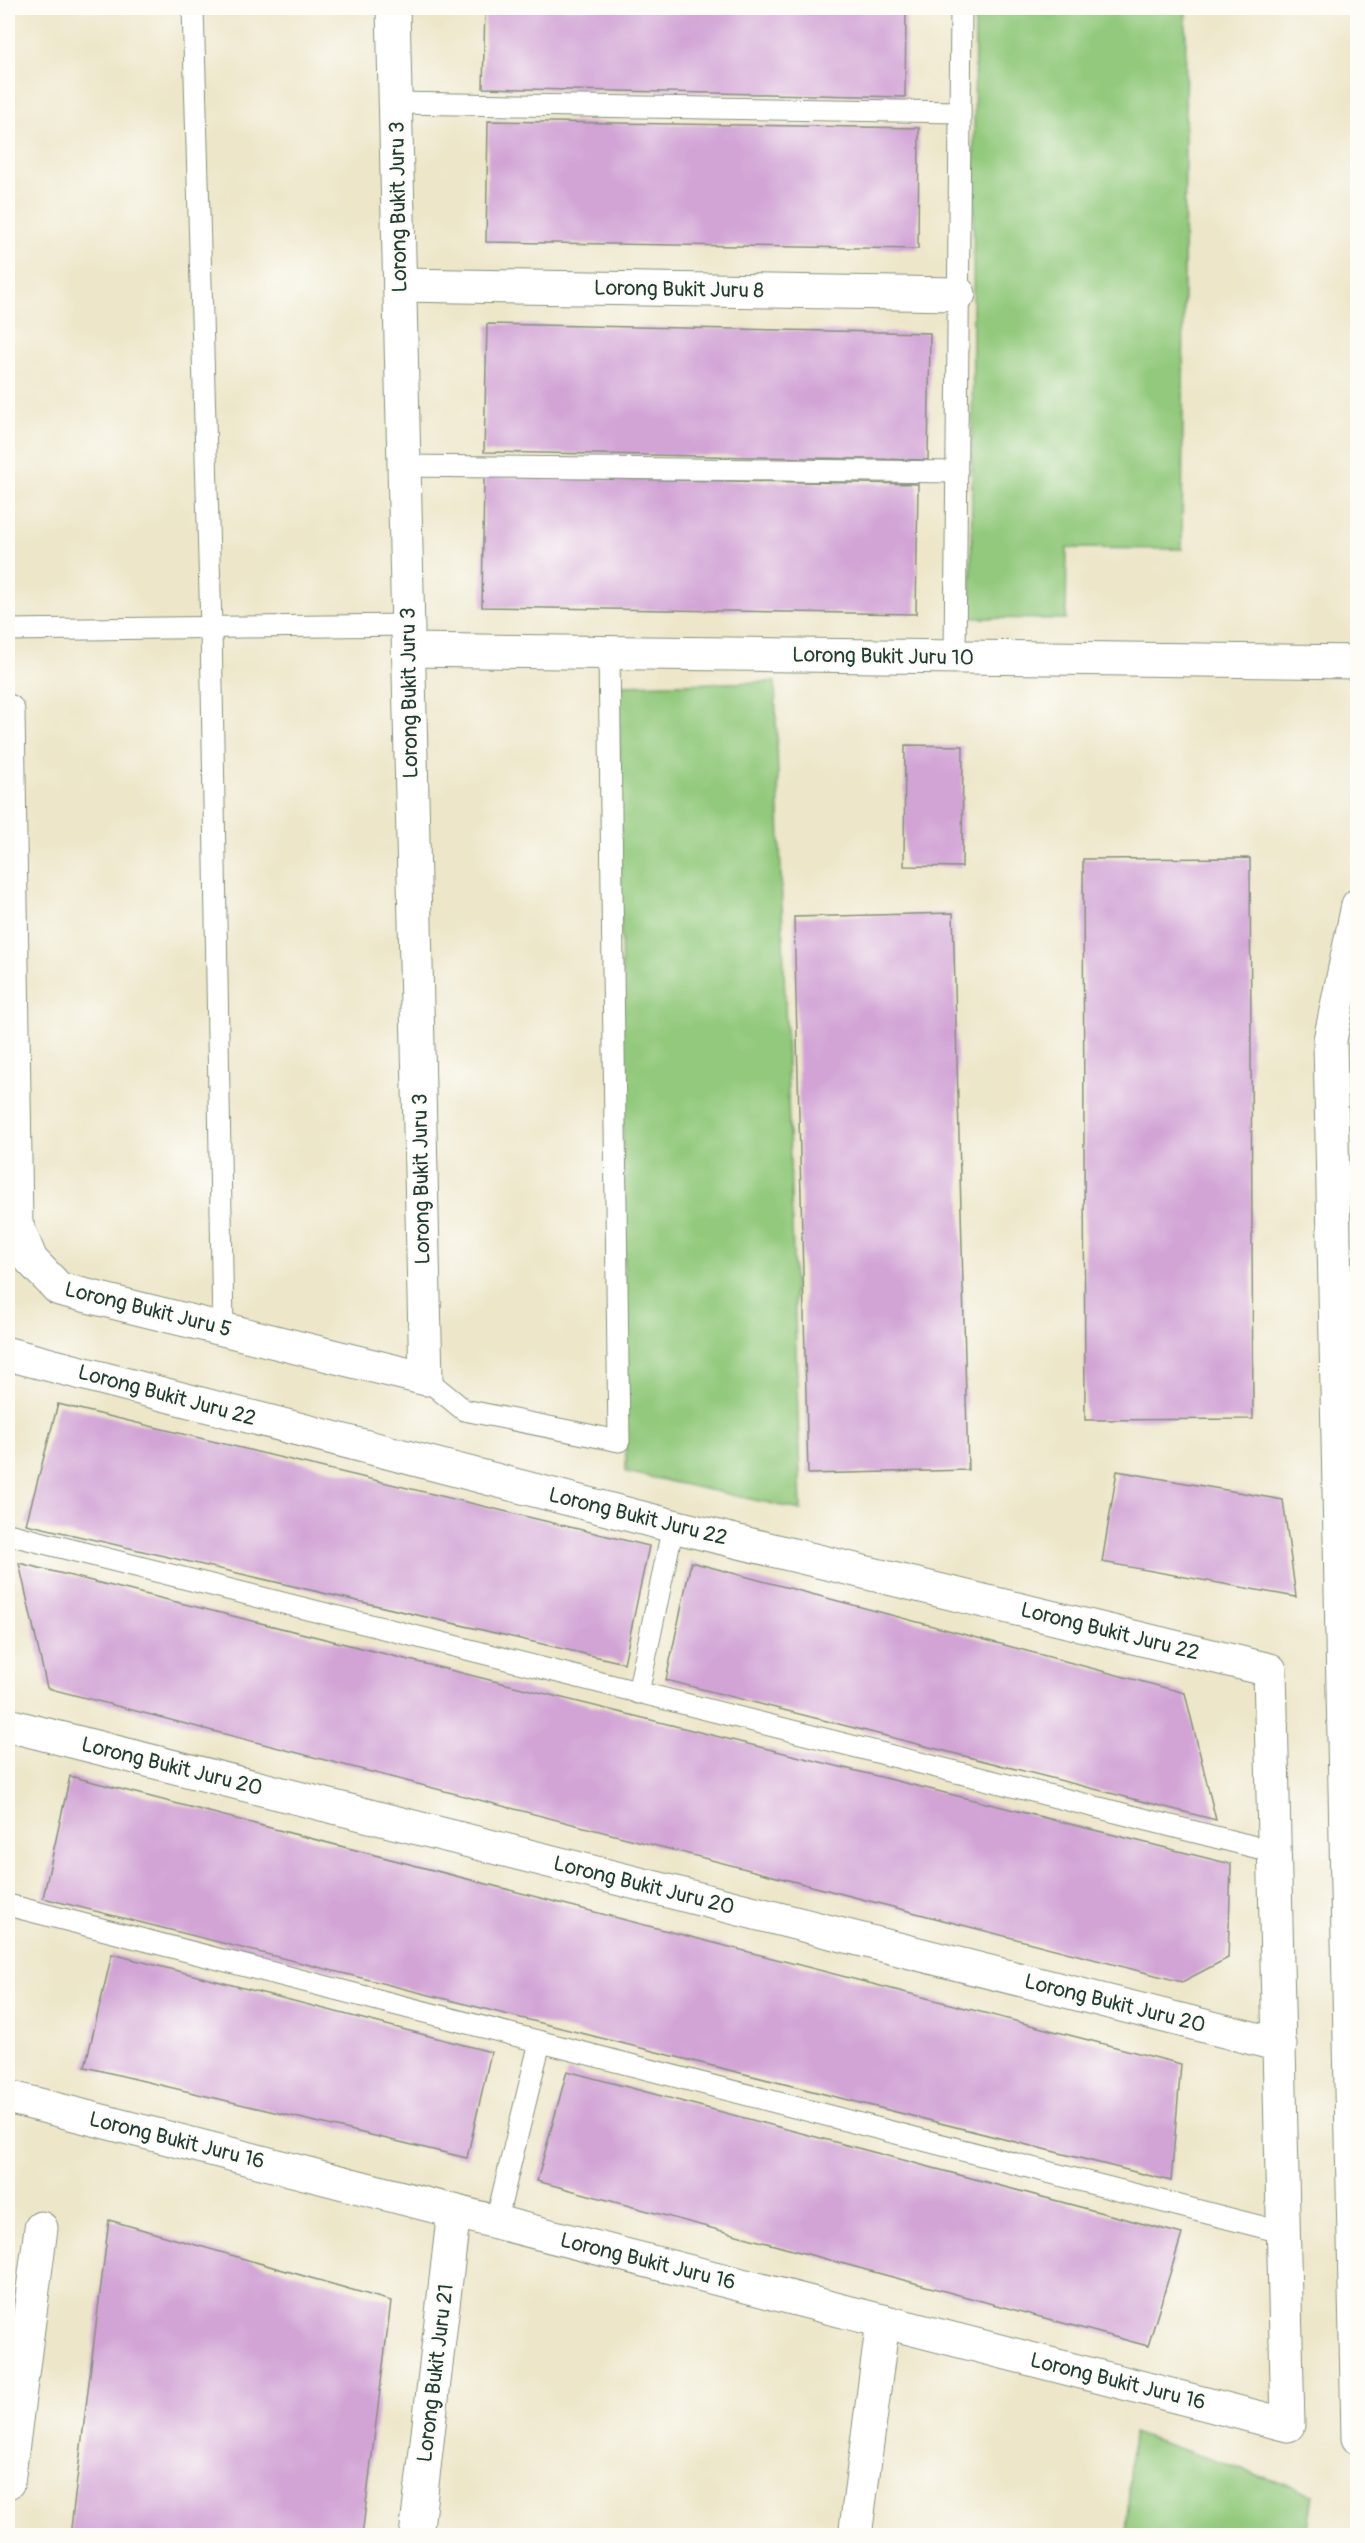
<svg xmlns="http://www.w3.org/2000/svg" width="1365" height="2543" font-family="Pangolin,sans-serif">
<rect width="100%" height="100%" fill="#fdfcf7"/>
<filter id="ink" filterUnits="userSpaceOnUse"><feTurbulence type="fractalNoise" baseFrequency=".0167" numOctaves="2"/><feDisplacementMap in="SourceGraphic" scale="12" xChannelSelector="R" yChannelSelector="G"/><feConvolveMatrix kernelMatrix="1 2 1 2 8 2 1 2 1" color-interpolation-filters="sRGB"/></filter>
<filter id="wash" filterUnits="userSpaceOnUse"><feTurbulence type="fractalNoise" baseFrequency=".008" numOctaves="4" result="noise"/><feDisplacementMap in="SourceGraphic" scale="24" xChannelSelector="R" yChannelSelector="G"/><feGaussianBlur stdDeviation="1.35" result="paint"/><feColorMatrix in="noise" values="0 0 0 0 0 0 0 0 0 0 0 0 0 0 0 0 0 1.4 0 .05"/><feComposite in="paint" operator="in"/></filter>
<g filter="url(#wash)">
<rect width="100%" height="100%" fill="#ede6c9"/>
<g fill="#92c97c" stroke="#588358" stroke-width="1.5">
<polygon points="975,8 1186,8 1182,549 1067,548 1066,619 971,618"/>
<polygon points="775,682 801,1510 626,1472 619,685"/>
<polygon points="1133,2433 1313,2494 1307,2535 1126,2535"/>
</g>
<g id="blocks">
<g fill="#d2a4d6">
<polygon points="485,8 906,8 905,97 483,88"/>
<polygon points="488,121 919,128 918,249 486,242"/>
<polygon points="487,324 930,333 928,460 484,452"/>
<polygon points="484,477 918,484 916,614 482,607"/>
<polygon points="905,745 963,746 962,867 904,866"/>
<polygon points="1250,858 1253,1419 1085,1420 1083,859"/>
<polygon points="953,913 968,1470 808,1474 794,917"/>
<polygon points="58,1404 649,1546 624,1663 26,1524"/>
<polygon points="1117,1471 1283,1500 1296,1597 1102,1562"/>
<polygon points="691,1562 1185,1693 1216,1820 666,1680"/>
<polygon points="19,1563 1231,1864 1228,1958 1182,1982 47,1688"/>
<polygon points="70,1776 1181,2064 1171,2181 43,1898"/>
<polygon points="112,1954 491,2052 467,2158 85,2067"/>
<polygon points="567,2071 1182,2234 1148,2346 537,2181"/>
<polygon points="109,2220 391,2301 362,2536 70,2536"/>
</g>
</g>
</g>
<g filter="url(#ink)">
<use href="#blocks" fill-opacity="0" stroke="#86927e" stroke-width="1.5"/>
<g fill="none" stroke-linecap="round" stroke-linejoin="round">
<g stroke="#86927e" stroke-width="23">
<g id="service">
<polyline points="193,8 211,627 223,1329"/>
<polyline points="395,103 960,112"/>
<polyline points="403,466 957,472"/>
<polyline points="8,630 408,625"/>
<polyline points="955,657 961,8"/>
<polyline points="426,1379 464,1410 619,1441 609,653"/>
<polyline points="8,1534 1275,1852"/>
<polyline points="638,1693 673,1526"/>
<polyline points="8,1905 1285,2233"/>
<polyline points="496,2222 540,2042"/>
</g>
</g>
<g stroke="#86927e" stroke-width="35">
<g id="minor">
<polyline points="400,285 959,294"/>
<polyline points="408,650 1358,662"/>
<polyline points="8,711 16,1223 31,1260 59,1289 426,1379 393,8"/>
<polyline points="1358,905 1330,1040 1358,2438"/>
<polyline points="8,1354 673,1526 1270,1670 1288,2425 8,2097"/>
<polyline points="8,1725 1280,2045"/>
<polyline points="8,2482 41,2228"/>
<polyline points="416,2536 454,2211"/>
<polyline points="855,2536 883,2321"/>
</g>
</g>
<use href="#service" stroke="#fff" stroke-width="21"/>
<use href="#minor" stroke="#fff" stroke-width="33"/>
</g>
</g>
<g text-anchor="middle" stroke-width="4.5" stroke-linejoin="round" paint-order="stroke">
<g font-size="21" fill="#1f3d34" stroke="#fdfcf7">
<text transform="translate(398 207) rotate(-91)" y="7">Lorong Bukit Juru 3</text>
<text transform="translate(679 289) rotate(1)" y="7">Lorong Bukit Juru 8</text>
<text transform="translate(883 656) rotate(1)" y="7">Lorong Bukit Juru 10</text>
<text transform="translate(409 693) rotate(-91)" y="7">Lorong Bukit Juru 3</text>
<text transform="translate(421 1179) rotate(-91)" y="7">Lorong Bukit Juru 3</text>
<text transform="translate(148 1309) rotate(14)" y="7">Lorong Bukit Juru 5</text>
<text transform="translate(167 1395) rotate(15)" y="7">Lorong Bukit Juru 22</text>
<text transform="translate(638 1516) rotate(14)" y="7">Lorong Bukit Juru 22</text>
<text transform="translate(1110 1631) rotate(14)" y="7">Lorong Bukit Juru 22</text>
<text transform="translate(172 1766) rotate(14)" y="7">Lorong Bukit Juru 20</text>
<text transform="translate(644 1885) rotate(14)" y="7">Lorong Bukit Juru 20</text>
<text transform="translate(1115 2003) rotate(14)" y="7">Lorong Bukit Juru 20</text>
<text transform="translate(177 2140) rotate(14)" y="7">Lorong Bukit Juru 16</text>
<text transform="translate(648 2261) rotate(14)" y="7">Lorong Bukit Juru 16</text>
<text transform="translate(435 2373) rotate(-83)" y="7">Lorong Bukit Juru 21</text>
<text transform="translate(1118 2381) rotate(14)" y="7">Lorong Bukit Juru 16</text>
</g>
</g>
<rect width="1365" height="2543" fill="none" stroke="#fdfcf7" stroke-width="30"/>
</svg>
